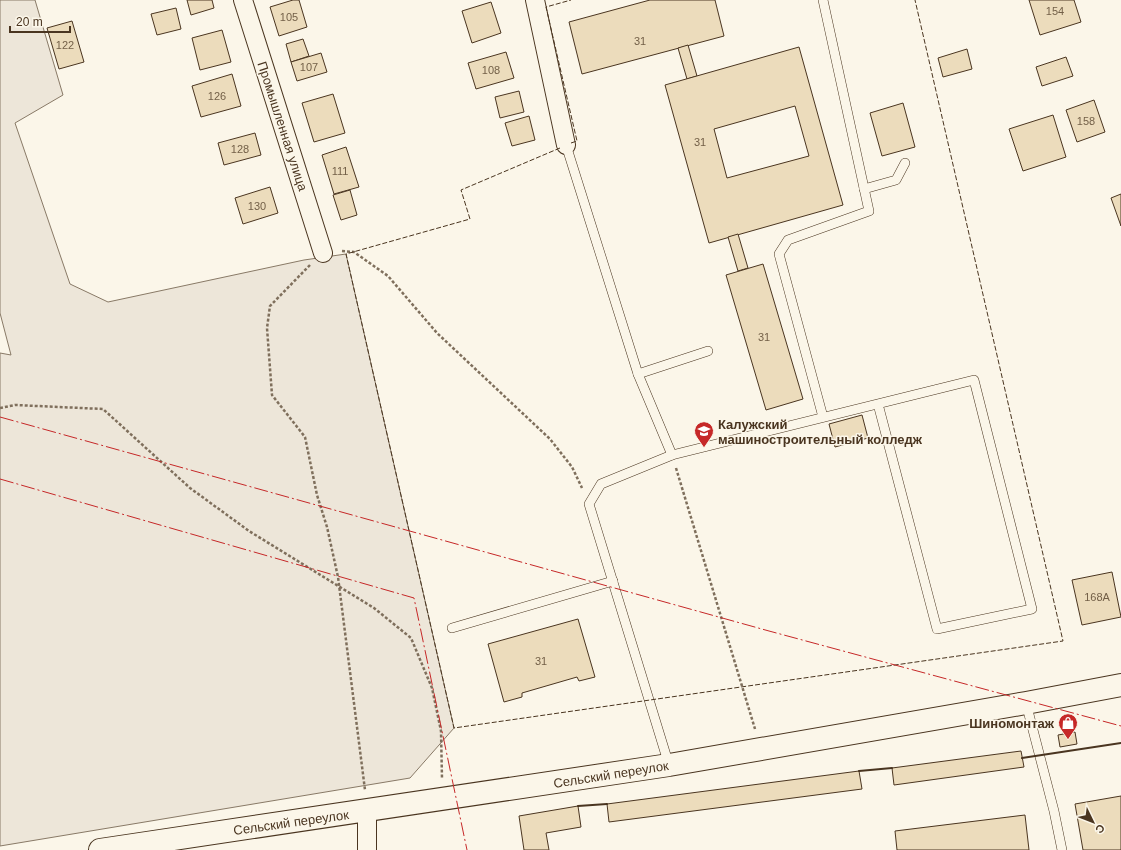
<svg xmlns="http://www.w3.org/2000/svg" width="1121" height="850" font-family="Helvetica,sans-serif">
<rect width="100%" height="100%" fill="#fbf6e9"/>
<polygon fill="#ede6d9" stroke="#887966" points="0,0 35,0 63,95 15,123 70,284 108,302 304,260 346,254 454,728 410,778 0,846 0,353 11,355 0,313"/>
<g fill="#ecdcbc" stroke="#4a3520" fill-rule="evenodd">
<polygon points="187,0 212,0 214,8 191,15"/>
<polygon points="293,0 299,0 307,27 279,36 270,7"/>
<polygon points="650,0 715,0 724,36 582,74 569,22"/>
<polygon points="1029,0 1074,0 1081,22 1040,35"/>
<polygon points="491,2 501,33 472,43 462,11"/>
<polygon points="176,8 181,29 157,35 151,14"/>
<polygon points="72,21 84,62 59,69 47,28"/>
<polygon points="222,30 231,62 200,70 192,38"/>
<polygon points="303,39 309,56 291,62 286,44"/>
<polygon points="688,45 697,76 687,79 678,48"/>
<path d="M 799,47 L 843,205 L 709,243 L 665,85 ZM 795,106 L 809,156 L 727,178 L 714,129 Z"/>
<polygon points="967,49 972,69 943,77 938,58"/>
<polygon points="506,52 514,78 476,89 468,63"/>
<polygon points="321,53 327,72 297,81 291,62"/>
<polygon points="1066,57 1073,76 1042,86 1036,67"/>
<polygon points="232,74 241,106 201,117 192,86"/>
<polygon points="519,91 524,112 500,118 495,97"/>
<polygon points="333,94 345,133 314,142 302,103"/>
<polygon points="1094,100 1105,132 1077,142 1066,110"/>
<polygon points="903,103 915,147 882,156 870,113"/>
<polygon points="1053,115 1066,157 1023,171 1009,129"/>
<polygon points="529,116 535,140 512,146 505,123"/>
<polygon points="255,133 261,155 224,165 218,143"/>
<polygon points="346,147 359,187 334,194 322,155"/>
<polygon points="270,187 278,213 243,224 235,198"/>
<polygon points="350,190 357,215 341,220 333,195"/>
<polygon points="1121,194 1121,226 1111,198"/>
<polygon points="738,234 748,268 738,271 728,237"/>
<polygon points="763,264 803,399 766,410 726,275"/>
<polygon points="862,415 868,438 835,447 829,424"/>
<polygon points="1112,572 1121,617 1082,625 1072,580"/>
<polygon points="578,619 595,677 579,681 577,677 522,693 522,697 504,702 488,644"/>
<polygon points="1075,732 1077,744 1060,747 1058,735"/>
<polygon points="1021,751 1024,767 894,785 892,768"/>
<polygon points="859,771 862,789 609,822 607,804"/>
<polygon points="1121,796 1121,850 1083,850 1075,804"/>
<polygon points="578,806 581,827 546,833 549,850 524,850 519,816"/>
<polygon points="1025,815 1029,850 897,850 895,831"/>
</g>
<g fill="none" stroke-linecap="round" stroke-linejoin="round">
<g stroke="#4a3520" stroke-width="10">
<g id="service">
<polyline points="823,0 869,211 788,240 779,254 823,417"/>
<polyline points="566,145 638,374 672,455 601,484 589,504 669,765"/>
<polyline points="864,189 896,180 905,163"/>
<polyline points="638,374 708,351"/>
<polyline points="672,455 974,380 1032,609 937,629 878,404"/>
<polyline points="452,628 613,581"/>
<polyline points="1026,703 1054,811 1062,850"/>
</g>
</g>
<g stroke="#4a3520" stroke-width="20">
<g id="minor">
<polyline points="243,0 323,253"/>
<polyline points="535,0 566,145"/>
<polyline points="367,811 367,850"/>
</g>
</g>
<g stroke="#4a3520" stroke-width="24">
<polyline id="tertiary" points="100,850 669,765 1026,703 1121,685"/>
</g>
<g stroke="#7f6f5c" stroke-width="2.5" stroke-dasharray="3 2" stroke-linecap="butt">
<polyline points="342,251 354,252 388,276 437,333 550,439 572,467 582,488"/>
<polyline points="310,265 270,306 267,328 272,395 305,437 317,495 327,527 338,577 365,790"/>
<polyline points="0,408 15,405 103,409 190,488 249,531 374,608 411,638 432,688 441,731 442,779"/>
<polyline points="676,468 755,729"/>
</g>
<use href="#service" stroke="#fbf6e9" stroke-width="9"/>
<use href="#minor" stroke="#fbf6e9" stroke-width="18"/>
<use href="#tertiary" stroke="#fbf6e9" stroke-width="22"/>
<g stroke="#4a3520" stroke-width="1" stroke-dasharray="5 2" stroke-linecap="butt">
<polyline points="571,143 577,141 546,7 571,0"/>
<polyline points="560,148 461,190 470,219 346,254 454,728 1063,641 915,0"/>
</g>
<g stroke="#4a3520" stroke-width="2">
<polyline points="1022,758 1121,743"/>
<polyline points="859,771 892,768"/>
<polyline points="578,806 607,804"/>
</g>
<g stroke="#c62828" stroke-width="1" stroke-dasharray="14 3 2 3" stroke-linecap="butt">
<polyline points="0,417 769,631 1121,726"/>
<polyline points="0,479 414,598 467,850"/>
</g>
</g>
<defs>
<g id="university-pin" transform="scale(1)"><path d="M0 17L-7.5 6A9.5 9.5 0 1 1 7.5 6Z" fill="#c62828" stroke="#fbf6e9"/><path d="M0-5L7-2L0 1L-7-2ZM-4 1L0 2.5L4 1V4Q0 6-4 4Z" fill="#fff"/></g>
<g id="shop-pin" transform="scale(1)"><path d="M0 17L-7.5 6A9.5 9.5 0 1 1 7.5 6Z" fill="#c62828" stroke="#fbf6e9"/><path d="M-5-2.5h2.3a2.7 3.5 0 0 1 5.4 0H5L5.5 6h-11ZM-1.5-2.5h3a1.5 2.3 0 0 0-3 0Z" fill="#fff"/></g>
</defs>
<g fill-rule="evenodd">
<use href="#university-pin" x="704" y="431"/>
<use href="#shop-pin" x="1068" y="723"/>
</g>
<g text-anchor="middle" stroke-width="3" stroke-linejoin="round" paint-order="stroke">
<g font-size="11" fill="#725f47">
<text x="1055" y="15">154</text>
<text x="289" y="21">105</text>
<text x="640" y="45">31</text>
<text x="65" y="49">122</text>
<text x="309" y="71">107</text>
<text x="491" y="74">108</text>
<text x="217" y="100">126</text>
<text x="1086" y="125">158</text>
<text x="700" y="146">31</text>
<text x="240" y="153">128</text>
<text x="340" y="175">111</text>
<text x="257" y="210">130</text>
<text x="764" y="341">31</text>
<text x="1097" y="601">168А</text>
<text x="541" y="665">31</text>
</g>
<g font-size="13" fill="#4a3520" stroke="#fbf6e9">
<text transform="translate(283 126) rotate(72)" y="5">Промышленная улица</text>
<text transform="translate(611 774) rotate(-9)" y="5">Сельский переулок</text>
<text transform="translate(291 822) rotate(-8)" y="5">Сельский переулок</text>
</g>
<g font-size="13" font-weight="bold" fill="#4a3520" stroke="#fbf6e9" text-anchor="start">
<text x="718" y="429">Калужский<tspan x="718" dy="15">машиностроительный колледж</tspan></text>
<text x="1054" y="728" text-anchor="end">Шиномонтаж</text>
</g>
</g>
<g transform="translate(1093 822) rotate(133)" stroke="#fbf6e9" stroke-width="3" paint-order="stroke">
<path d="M0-3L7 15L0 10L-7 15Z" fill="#4a3520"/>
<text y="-6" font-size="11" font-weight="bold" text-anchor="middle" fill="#4a3520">С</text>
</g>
<path d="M10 26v6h60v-6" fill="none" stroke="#4a3520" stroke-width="2"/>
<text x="16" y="26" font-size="12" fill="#4a3520" stroke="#fbf6e9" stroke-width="3" paint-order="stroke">20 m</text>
</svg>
